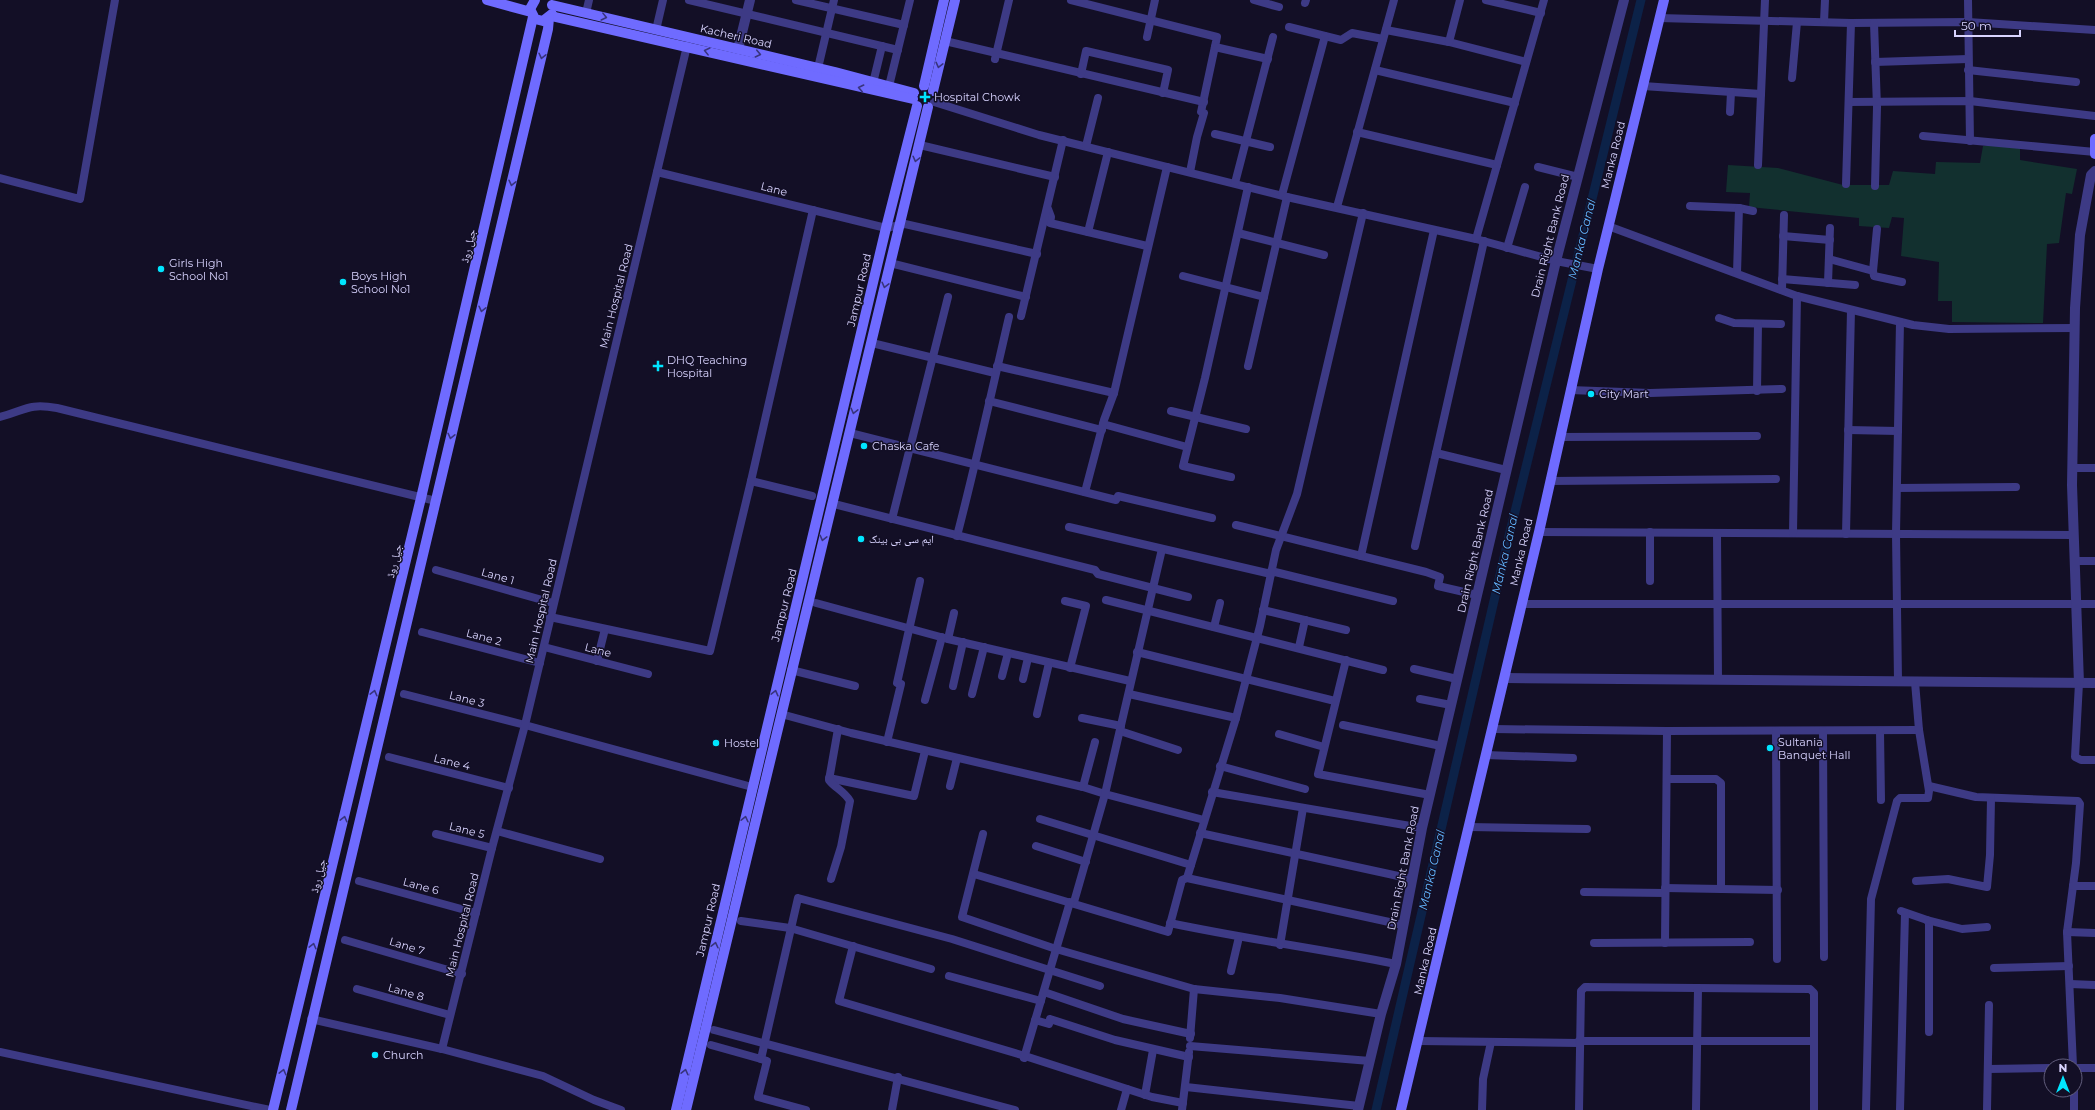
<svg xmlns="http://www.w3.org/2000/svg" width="2095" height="1110" font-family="Montserrat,'Noto Naskh Arabic',sans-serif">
<rect width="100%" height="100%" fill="#130f26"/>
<polygon fill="#12302f" points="2020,145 2020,160 2077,169 2072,194 2066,193 2059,243 2047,244 2043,323 1952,322 1952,301 1938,301 1939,262 1901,256 1904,218 1892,217 1889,228 1859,226 1859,218 1749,207 1750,193 1726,192 1728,165 1778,168 1843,185 1889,185 1893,171 1935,174 1936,162 1980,163 1983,146"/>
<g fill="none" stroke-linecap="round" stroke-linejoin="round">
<polyline stroke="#0c2248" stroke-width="9" points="1376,1110 1509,536 1641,0"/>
<g stroke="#3d3a85" stroke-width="8">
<polyline points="689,0 898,50"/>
<polyline points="796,0 904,25"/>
<polyline points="1071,0 1217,37 1201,112 1204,113 1197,137 1190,172"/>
<polyline points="1254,0 1279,7"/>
<polyline points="1486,0 1541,13"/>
<polyline points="1968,0 1970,141"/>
<polyline points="1305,3 1306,0"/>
<polyline points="586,13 589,0"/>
<polyline points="1659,18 1851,23 1968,22 2095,30"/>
<polyline points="1824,22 1825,0"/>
<polyline points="1874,23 1877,107 1875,186"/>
<polyline points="1289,27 1341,40 1352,33 1383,39"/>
<polyline points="656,30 663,0"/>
<polyline points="1386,30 1449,42 1526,62"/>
<polyline points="1147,37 1155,0"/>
<polyline points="945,41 1204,102"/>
<polyline points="1449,42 1460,0"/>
<polyline points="1215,47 1268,59"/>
<polyline points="995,59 1009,0"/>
<polyline points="1875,62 1968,59"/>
<polyline points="818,68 834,0"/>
<polyline points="1375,70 1515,103"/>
<polyline points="1968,70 2076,82"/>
<polyline points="1081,74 1086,51 1168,70 1163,93"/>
<polyline points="1792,78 1797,22"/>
<polyline points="873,83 882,46"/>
<polyline points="889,86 910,0"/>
<polyline points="1643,86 1761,94"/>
<polyline points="934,102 1039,135 1287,197 1476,239 1556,261 1598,269"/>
<polyline points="1849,102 1970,101 2095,116"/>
<polyline points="1730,112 1731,92"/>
<polyline points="1357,132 1497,165"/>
<polyline points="1215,134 1270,147"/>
<polyline points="1923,136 2095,152"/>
<polyline points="924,146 1055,177"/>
<polyline points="1086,146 1098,98"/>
<polyline points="1758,165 1765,0"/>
<polyline points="1538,167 1578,177"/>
<polyline points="657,172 886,228 905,224 1037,254"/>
<polyline points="0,178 80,199 115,0"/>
<polyline points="1235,183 1273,37"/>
<polyline points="1846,184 1851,23"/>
<polyline points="1282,195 1325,36"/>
<polyline points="1690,206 1739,208 1753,211"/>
<polyline points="1337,207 1394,0"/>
<polyline points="1048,209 1051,217 1050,223 1147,246"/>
<polyline points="1608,226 1797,296 1913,325 1949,329 2075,328"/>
<polyline points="1088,232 1108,152"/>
<polyline points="1238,233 1324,255"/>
<polyline points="1783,236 1830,240"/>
<polyline points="1476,239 1544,0"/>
<polyline points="1507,248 1525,187"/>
<polyline points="1829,259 1873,271 1874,276 1902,282"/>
<polyline points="890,263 1026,297"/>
<polyline points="1873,271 1877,229"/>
<polyline points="1737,273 1739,208"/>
<polyline points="1183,276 1264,297"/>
<polyline points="1782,279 1855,285"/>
<polyline points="1828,283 1830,228"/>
<polyline points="1782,290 1784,215"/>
<polyline points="1021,316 1063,140"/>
<polyline points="1719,318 1734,323 1781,324"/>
<polyline points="876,344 995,373"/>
<polyline points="997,366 1114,393"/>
<polyline points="1248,366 1287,197"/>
<polyline points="1570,390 1650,393 1782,389"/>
<polyline points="1757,391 1758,324"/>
<polyline points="989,401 1102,430"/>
<polyline points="1171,411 1246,429"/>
<path d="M 0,417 C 26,410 28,403 57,408 L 436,501"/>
<polyline points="1103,424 1187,447"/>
<polyline points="1848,430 1898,431"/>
<polyline points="854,434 1116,500 1118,496 1212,518"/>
<polyline points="1560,437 1757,436"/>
<polyline points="1436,453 1506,470"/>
<polyline points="2072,468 2095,468"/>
<polyline points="1231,477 1183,466 1205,378 1248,187"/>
<polyline points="751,481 812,496"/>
<polyline points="1550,481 1776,479"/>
<polyline points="1897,488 2016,487"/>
<polyline points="1085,492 1104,420 1114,393 1167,167"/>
<polyline points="838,505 1095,570 1098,574 1188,597"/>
<polyline points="892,519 948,297"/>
<polyline points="1236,525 1426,572 1440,577 1438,586 1477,595"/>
<polyline points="1069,527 1271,574"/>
<polyline points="1539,532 2073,535"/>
<polyline points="1650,532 1650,581"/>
<polyline points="1717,533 1718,680"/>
<polyline points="1793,533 1797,296"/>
<polyline points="1846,534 1851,310"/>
<path d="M 957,536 C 976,463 992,390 1009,317"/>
<polyline points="1415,546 1484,241"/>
<polyline points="1361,556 1434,230"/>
<polyline points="2074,561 2095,561"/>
<polyline points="436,570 553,603"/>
<polyline points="1271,571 1393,601"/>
<polyline points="1106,600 1383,670"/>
<polyline points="1065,601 1086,606 1070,668"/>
<polyline points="816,603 948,639 1130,681"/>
<polyline points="1522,604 2095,604"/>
<polyline points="1263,610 1346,630"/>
<polyline points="550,617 710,651 751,481 813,210"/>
<polyline points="1214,627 1220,603"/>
<polyline points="422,632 540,663"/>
<polyline points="948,639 954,613"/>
<polyline points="544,647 648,674"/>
<polyline points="1299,647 1305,620"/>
<polyline points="1137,652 1335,701"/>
<polyline points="1346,660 1318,774 1430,795"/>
<polyline points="597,661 605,629"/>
<polyline points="1414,669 1457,679"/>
<polyline points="791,670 855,686"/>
<polyline points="1002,676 1008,653"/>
<polyline points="1023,679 1028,658"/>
<polyline points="1898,681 1896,534 1900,322"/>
<polyline points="2079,683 2075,757 2081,760 2095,760"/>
<polyline points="953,686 963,642"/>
<polyline points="404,694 525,725 752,787"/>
<polyline points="972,694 984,647"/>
<polyline points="1129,694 1236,718"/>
<polyline points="1420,699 1451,705"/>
<polyline points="925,700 942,637"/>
<polyline points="781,714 851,733 1083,787 1105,794 1204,820"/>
<polyline points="1037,714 1049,663"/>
<polyline points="1082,718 1121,726"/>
<polyline points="1343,725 1441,746"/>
<polyline points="1493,729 1667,731 1919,730"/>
<polyline points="1120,731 1178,750"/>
<polyline points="1776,731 1777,959"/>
<polyline points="1823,731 1824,957"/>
<polyline points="1880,731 1881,800"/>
<polyline points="1279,734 1324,747"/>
<polyline points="887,742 901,684 897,683 920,581"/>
<polyline points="1486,755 1573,758"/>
<polyline points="389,757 509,788"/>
<polyline points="1220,766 1305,789"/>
<polyline points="829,778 914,796 925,751"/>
<polyline points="1667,779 1716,779 1721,783 1721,889"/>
<polyline points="950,786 957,758"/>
<polyline points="1929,786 1976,797 2078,801 2080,804 2076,863 2067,932 2073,1066"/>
<polyline points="1083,787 1095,742"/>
<polyline points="1212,792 1422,828"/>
<polyline points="1040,819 1191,865"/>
<polyline points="1469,827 1587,829"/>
<polyline points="497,831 600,859"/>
<polyline points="1200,833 1412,879"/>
<polyline points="436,834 492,848"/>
<polyline points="983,834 962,917 1056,949 1194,989 1280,998 1381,1014"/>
<polyline points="1036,846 1086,862"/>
<polyline points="974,874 1168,932 1182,880 1187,878 1403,925"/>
<polyline points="1187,878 1236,718 1260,626 1276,550 1297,494 1363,213"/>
<path d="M 831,879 L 841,847 L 850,801 C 844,791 835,788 829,780 L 838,729"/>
<polyline points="359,881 476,913"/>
<polyline points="1916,881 1948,879 1987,887 1990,855 1991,798"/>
<polyline points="2073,886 2095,886"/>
<polyline points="1665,888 1778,890"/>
<polyline points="1584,892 1665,893"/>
<polyline points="1074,902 1105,794 1162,549"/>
<polyline points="1901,911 1927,920 1929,923 1929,1032"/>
<polyline points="1927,920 1962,929 1987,927"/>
<polyline points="741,921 790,928 931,969"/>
<path d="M 1170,923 C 1245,939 1321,949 1396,964"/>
<polyline points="2067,932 2095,933"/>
<polyline points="345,940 462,974"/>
<polyline points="1594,943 1750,942"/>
<polyline points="1665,943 1667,731"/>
<polyline points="1280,945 1303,808"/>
<polyline points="853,946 839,1001 1025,1056 1152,1097 1183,1103"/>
<polyline points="1994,968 2069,966"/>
<polyline points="1231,971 1239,937"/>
<polyline points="949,976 1041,1001"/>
<polyline points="2070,984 2095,985"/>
<polyline points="357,989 450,1015"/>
<polyline points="1044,992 1123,1019 1191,1034"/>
<polyline points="311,1019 442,1049 543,1076 594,1100 621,1110"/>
<polyline points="1035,1020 1049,1024 1050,1019 1115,1040 1189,1057"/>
<polyline points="714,1030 1015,1110"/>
<polyline points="1190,1038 1194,989"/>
<polyline points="1418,1041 1579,1043"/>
<polyline points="1579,1041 1814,1041"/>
<polyline points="711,1045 761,1059 798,898 952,939 1100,986"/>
<polyline points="1190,1046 1370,1061"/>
<polyline points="442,1049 492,848 525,725 687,46"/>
<polyline points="0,1052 270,1110"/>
<polyline points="1024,1058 1070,902"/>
<polyline points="761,1059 767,1061 758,1097 806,1110"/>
<polyline points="2075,1068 2095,1068"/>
<polyline points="1988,1069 2051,1068"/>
<polyline points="1186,1087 1359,1106"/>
<polyline points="2074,1090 2074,1110"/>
<polyline points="1145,1095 1153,1050"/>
<polyline points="892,1110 898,1077"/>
<polyline points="1121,1110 1127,1089"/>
<polyline points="1182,1110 1189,1052"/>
<polyline points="1482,1110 1483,1079 1491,1042"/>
<polyline points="1579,1110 1581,991 1585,987 1810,989 1814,993 1814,1110"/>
<polyline points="1696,1110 1698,989"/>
<polyline points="1866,1110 1871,899 1897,801 1900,798 1928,798 1929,791 1919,730 1915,682"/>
<polyline points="1900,1110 1905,913"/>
<polyline points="1987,1110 1989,1005"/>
</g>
<g stroke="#3d3a85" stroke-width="10">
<polyline points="738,49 750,0"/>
<polyline points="1505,678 2095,683"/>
<polyline points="2079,683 2072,485 2075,308 2080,235 2091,175 2095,171"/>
<polyline points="1358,1110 1381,1014 1396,964 1422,828 1556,261 1624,0"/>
</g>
<g stroke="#6f6bff" stroke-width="10">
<polyline points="487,0 531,12"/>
<polyline points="535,0 530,9 535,19 543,21 552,14"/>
<polyline points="552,5 835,72 914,93"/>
<polyline points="551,16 913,99"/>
<polyline points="924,86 944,0"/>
<polyline points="933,91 955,0"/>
<polyline points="2095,139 2095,154"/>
<polyline points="273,1110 421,498 533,17"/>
<polyline points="291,1110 548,29 549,18"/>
<polyline points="676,1110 886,228 917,106"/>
<polyline points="686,1110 928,107"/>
<polyline points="1401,1110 1539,532 1598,269 1664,0"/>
</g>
</g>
<defs><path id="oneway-chevron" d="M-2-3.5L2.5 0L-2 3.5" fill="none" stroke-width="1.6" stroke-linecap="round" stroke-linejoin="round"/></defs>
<g stroke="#38347d">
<use href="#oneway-chevron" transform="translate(604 17) rotate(14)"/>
<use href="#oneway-chevron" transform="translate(707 51) rotate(-166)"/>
<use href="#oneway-chevron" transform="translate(758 54) rotate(13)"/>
<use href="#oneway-chevron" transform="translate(542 56) rotate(103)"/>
<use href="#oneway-chevron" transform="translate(939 65) rotate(104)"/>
<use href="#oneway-chevron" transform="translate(861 88) rotate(-168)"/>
<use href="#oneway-chevron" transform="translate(916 159) rotate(104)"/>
<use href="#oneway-chevron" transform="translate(512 183) rotate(103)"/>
<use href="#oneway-chevron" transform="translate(885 285) rotate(104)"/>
<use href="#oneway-chevron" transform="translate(482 309) rotate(103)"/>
<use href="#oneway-chevron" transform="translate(854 411) rotate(104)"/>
<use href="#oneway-chevron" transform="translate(451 436) rotate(103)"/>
<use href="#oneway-chevron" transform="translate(823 538) rotate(104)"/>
<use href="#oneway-chevron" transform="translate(374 693) rotate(-76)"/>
<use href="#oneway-chevron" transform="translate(775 693) rotate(-76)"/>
<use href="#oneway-chevron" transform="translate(344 819) rotate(-76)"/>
<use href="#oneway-chevron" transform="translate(745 819) rotate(-77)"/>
<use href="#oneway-chevron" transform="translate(715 945) rotate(-77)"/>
<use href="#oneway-chevron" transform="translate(313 946) rotate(-76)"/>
<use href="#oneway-chevron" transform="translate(283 1072) rotate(-76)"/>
<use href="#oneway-chevron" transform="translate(685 1072) rotate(-77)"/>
</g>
<g fill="#00e5ff" stroke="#130f26" stroke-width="1.5">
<path d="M923 91h4v4h4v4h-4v4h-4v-4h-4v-4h4z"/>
<circle cx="161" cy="269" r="4"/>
<circle cx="343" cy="282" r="4"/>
<path d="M656 360h4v4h4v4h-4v4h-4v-4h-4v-4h4z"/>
<circle cx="1591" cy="394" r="4"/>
<circle cx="864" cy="446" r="4"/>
<circle cx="861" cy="539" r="4"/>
<circle cx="716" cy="743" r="4"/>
<circle cx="1770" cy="748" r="4"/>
<circle cx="375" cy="1055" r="4"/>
</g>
<g text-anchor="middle" stroke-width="3" stroke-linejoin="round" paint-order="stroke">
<g font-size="11" fill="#d9d4ff" stroke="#130f26">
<text transform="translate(736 36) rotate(13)" y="4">Kacheri Road</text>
<text transform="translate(1613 155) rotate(-76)" y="4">Manka Road</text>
<text transform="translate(774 189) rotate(14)" y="4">Lane</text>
<text transform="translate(1550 236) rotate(-76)" y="4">Drain Right Bank Road</text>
<text transform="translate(468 246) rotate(-77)" y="4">جیل روڈ</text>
<text transform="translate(859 290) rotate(-77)" y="4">Jampur Road</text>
<text transform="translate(616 296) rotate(-76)" y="4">Main Hospital Road</text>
<text transform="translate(1475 551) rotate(-77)" y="4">Drain Right Bank Road</text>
<text transform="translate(1521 552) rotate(-77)" y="4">Manka Road</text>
<text transform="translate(394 561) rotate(-76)" y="4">جیل روڈ</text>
<text transform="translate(498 576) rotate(16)" y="4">Lane 1</text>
<text transform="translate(784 605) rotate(-76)" y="4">Jampur Road</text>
<text transform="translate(541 611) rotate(-77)" y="4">Main Hospital Road</text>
<text transform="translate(484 637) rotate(15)" y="4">Lane 2</text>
<text transform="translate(598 650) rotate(14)" y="4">Lane</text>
<text transform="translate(467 699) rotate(14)" y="4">Lane 3</text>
<text transform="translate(452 762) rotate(14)" y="4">Lane 4</text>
<text transform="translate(467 830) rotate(14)" y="4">Lane 5</text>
<text transform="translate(1403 868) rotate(-79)" y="4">Drain Right Bank Road</text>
<text transform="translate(318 876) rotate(-76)" y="4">جیل روڈ</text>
<text transform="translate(421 886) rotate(15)" y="4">Lane 6</text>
<text transform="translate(708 920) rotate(-77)" y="4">Jampur Road</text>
<text transform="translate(462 925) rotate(-76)" y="4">Main Hospital Road</text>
<text transform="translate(407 946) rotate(17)" y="4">Lane 7</text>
<text transform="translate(1425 961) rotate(-77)" y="4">Manka Road</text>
<text transform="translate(406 992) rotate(16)" y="4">Lane 8</text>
</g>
<g font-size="11" fill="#d9d4ff" stroke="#130f26" text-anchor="start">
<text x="934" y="101">Hospital Chowk</text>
<text x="169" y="267">Girls High<tspan x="169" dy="13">School No1</tspan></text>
<text x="351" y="280">Boys High<tspan x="351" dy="13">School No1</tspan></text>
<text x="667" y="364">DHQ Teaching<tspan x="667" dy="13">Hospital</tspan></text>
<text x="1599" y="398">City Mart</text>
<text x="872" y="450">Chaska Cafe</text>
<text x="869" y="543">ایم سی بی بینک</text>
<text x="1778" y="746">Sultania<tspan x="1778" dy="13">Banquet Hall</tspan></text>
<text x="724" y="747">Hostel</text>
<text x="383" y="1059">Church</text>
</g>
<g font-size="12" font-style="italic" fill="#62b6ff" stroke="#130f26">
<text transform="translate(1582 239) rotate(-76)" y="4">Manka Canal</text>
<text transform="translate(1505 554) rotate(-77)" y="4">Manka Canal</text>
<text transform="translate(1432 870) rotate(-77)" y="4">Manka Canal</text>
</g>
</g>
<g transform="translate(2063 1078)"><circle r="19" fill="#130f26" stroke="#625e7d"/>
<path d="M0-3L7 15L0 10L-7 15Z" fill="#00e5ff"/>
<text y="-6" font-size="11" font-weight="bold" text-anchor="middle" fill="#d9d4ff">N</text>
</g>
<path d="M1955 30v6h65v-6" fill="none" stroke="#d9d4ff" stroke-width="2"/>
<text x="1961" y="30" font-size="12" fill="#d9d4ff" stroke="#130f26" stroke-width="3" paint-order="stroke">50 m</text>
</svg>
